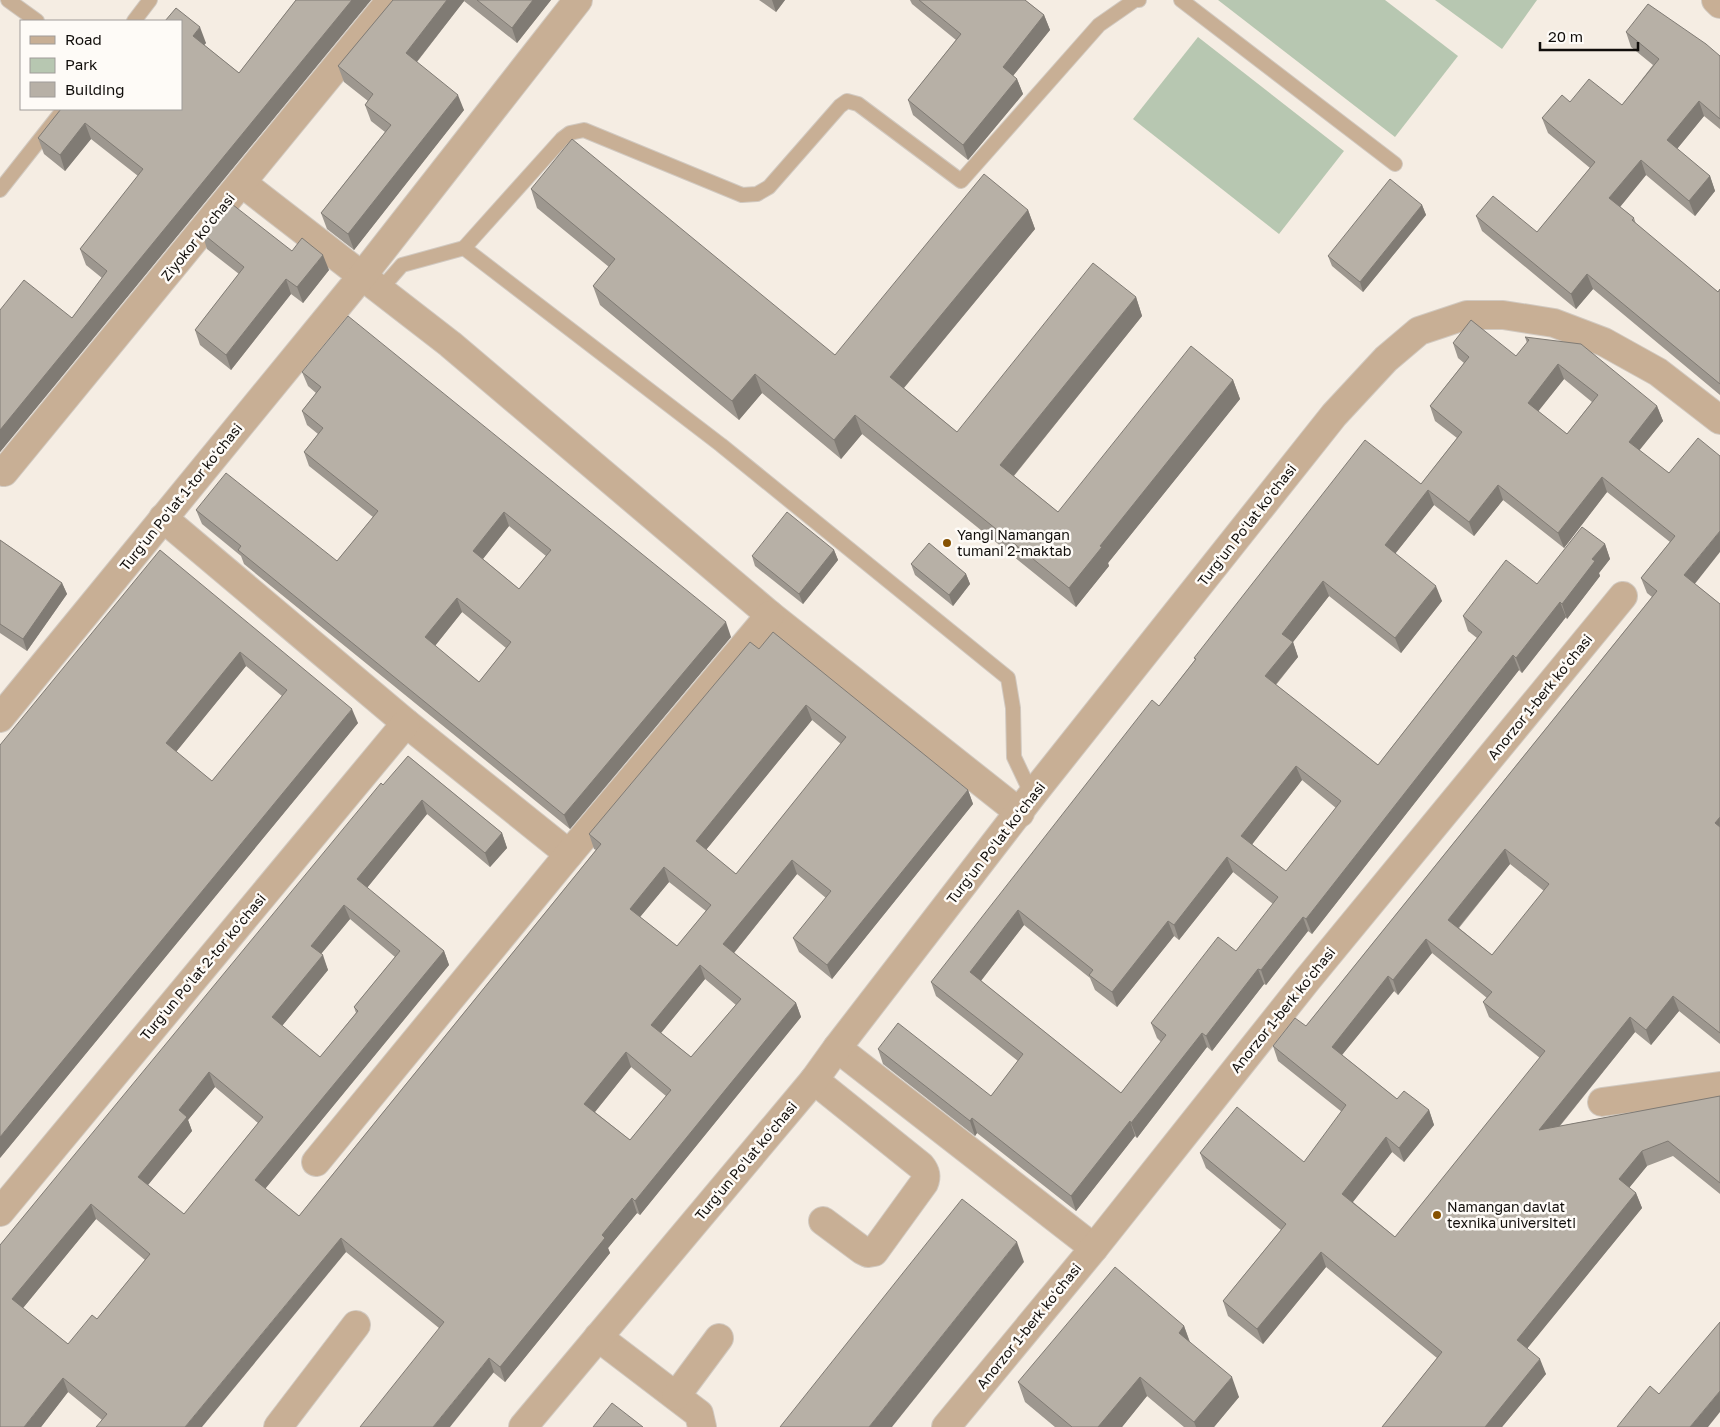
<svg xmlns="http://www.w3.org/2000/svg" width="1720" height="1427" font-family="'Golos Text',sans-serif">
<rect width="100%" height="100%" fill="#f5ede3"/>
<g fill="#b7c7b1">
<polygon points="1218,0 1385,0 1458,56 1395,137"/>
<polygon points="1435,0 1537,0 1502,49"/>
<polygon points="1198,37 1344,151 1279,234 1133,119"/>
</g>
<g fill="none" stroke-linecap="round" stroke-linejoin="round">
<g stroke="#d1c9c0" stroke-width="16">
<g id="lane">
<polyline points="8,0 37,21"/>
<polyline points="1181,0 1395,164"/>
<polyline points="134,21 150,0"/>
<polyline points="0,190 64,109"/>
<polyline points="464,248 562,139 570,133 584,130 742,195 757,194 769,187 840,106 847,101 858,104 961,181 1099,25 1135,0 1139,0"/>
<polyline points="380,290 402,265 464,248 721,445 1008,678 1013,708 1014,757 1032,795"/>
</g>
</g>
<g stroke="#d1c9c0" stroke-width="30">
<g id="street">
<polyline points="1716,0 1720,4"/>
<polyline points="242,183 450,344 770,615 1020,813"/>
<polyline points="4,472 391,0"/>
<polyline points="163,518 406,723 569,854"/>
<polyline points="0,718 362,276 578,0"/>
<polyline points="837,1048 1094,1248"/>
<path d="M 814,1080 L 921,1166 C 926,1172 927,1176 924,1183 L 874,1252 L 868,1253 L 862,1250 L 823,1221"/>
<polyline points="1602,1102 1720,1086"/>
<polyline points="316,1162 569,854 770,615"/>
<polyline points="0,1212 406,723"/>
<polyline points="598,1337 699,1414 702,1427"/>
<polyline points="676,1396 719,1338"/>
<polyline points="278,1427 356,1325"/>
<polyline points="523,1427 814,1080 837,1048 1032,795 1334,415 1386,359 1419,331 1467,315 1503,315 1554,323 1604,342 1658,372 1720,420"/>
<polyline points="946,1427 1094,1248 1307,980 1623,596"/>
</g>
</g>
<use href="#lane" stroke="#c8af95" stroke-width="14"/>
<use href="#street" stroke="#c8af95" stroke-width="28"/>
</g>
<g fill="#9d978f" fill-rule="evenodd">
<polygon points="296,0 371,0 0,452 0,310 72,318 102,278 86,265 80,249 138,176 91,139 65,171 44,154 38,138 61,109 181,109 176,8 206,43 204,45 239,73"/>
<polygon points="393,0 551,0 517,43 464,1 417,62 464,110 354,250 327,229 321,213 385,132 371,121 365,105 368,101 344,82 338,66"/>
<polygon points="759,0 785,0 776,12"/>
<polygon points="910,0 1025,0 1044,15 1050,30 1013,76 1017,79 1023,94 968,160 913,115 908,100 956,40 912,4"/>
<polygon points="1626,32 1720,56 1720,129 1704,116 1677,149 1710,176 1715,191 1695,216 1646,175 1620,207 1634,218 1636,224 1718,292 1720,289 1720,395 1593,289 1576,309 1482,231 1476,216 1537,232 1590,168 1548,133 1542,118 1570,102 1622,105 1653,65 1631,47"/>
<polygon points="531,189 835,355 1028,210 1035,229 904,388 957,432 1136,297 1142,316 1014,476 1058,512 1233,380 1240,399 1108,563 1109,566 1076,607 862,434 841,459 762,393 739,420 600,305 593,286 609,267 537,208"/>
<polygon points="1422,205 1426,215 1363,292 1332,266 1328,256"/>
<polygon points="202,233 292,251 329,270 303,303 291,294 231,370 200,345 195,330 239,274 207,249"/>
<path d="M 1525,337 L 1657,406 L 1663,421 L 1639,450 L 1669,473 L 1695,584 L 1720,604 L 1720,1044 L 1679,1011 L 1651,1045 L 1635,1032 L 1560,1126 L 1720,1096 L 1720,1194 L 1673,1156 L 1647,1166 L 1629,1188 L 1636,1193 L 1642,1208 L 1527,1348 L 1546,1374 L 1502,1427 L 1382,1427 L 1437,1358 L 1326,1267 L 1263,1344 L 1228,1316 L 1223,1301 L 1281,1230 L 1206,1168 L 1200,1153 L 1304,1162 L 1342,1112 L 1278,1061 L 1273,1046 L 1306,1026 L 1652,597 L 1647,593 L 1641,578 L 1670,542 L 1607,492 L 1564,548 L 1503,500 L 1474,536 L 1434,505 L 1395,554 L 1442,601 L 1401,653 L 1329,596 L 1293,642 L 1298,657 L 1276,685 L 1378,765 L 1477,638 L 1468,631 L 1463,616 L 1537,584 L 1605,544 L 1610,559 L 1599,573 L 1600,576 L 1567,619 L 1566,617 L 1522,673 L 1519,670 L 1312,934 L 1308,931 L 1266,985 L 1264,984 L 1212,1051 L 1207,1047 L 1137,1138 L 1135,1136 L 1076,1211 L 977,1133 L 975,1136 L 883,1064 L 878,1049 L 991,1096 L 1018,1061 L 936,996 L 931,982 L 1159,706 L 1195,660 L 1194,658 L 1421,484 L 1457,438 L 1435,421 L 1430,406 L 1464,363 L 1458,358 L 1453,343 L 1516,356 L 1527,343 ZM 1564,379 L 1592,402 L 1567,434 L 1538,411 ZM 1302,780 L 1336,808 L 1286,871 L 1252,844 ZM 1510,864 L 1544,891 L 1492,955 L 1459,928 ZM 1233,872 L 1273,904 L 1236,951 L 1151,1023 L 1157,1038 L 1161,1042 L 1121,1093 L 981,981 L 1024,925 L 1090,978 L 1095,990 L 1117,1007 L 1174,936 L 1179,940 ZM 1432,953 L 1487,998 L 1483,1002 L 1489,1017 L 1540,1058 L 1395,1237 L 1353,1202 L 1392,1152 L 1404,1162 L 1434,1125 L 1429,1110 L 1397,1099 L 1342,1055 L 1394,991 L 1398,995 Z"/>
<path d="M 302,372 L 731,637 L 570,829 L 244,564 L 241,556 L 202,524 L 196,510 L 337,561 L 373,517 L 309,466 L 304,452 L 318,434 L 307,425 L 302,411 L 316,393 L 308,386 ZM 509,526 L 546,556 L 519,589 L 483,559 ZM 462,612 L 506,648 L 479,682 L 435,646 Z"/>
<polygon points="0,540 62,583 67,594 27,651 0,633"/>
<path d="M 160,550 L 358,723 L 0,1158 ZM 246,666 L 282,696 L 212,781 L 176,752 Z"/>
<polygon points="834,550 838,560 803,604 755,566 752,556"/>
<polygon points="911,564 966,574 970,584 953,606 915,575"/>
<path d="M 759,649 L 968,790 L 973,804 L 832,979 L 799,952 L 793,938 L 826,898 L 797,874 L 734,953 L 796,1003 L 801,1017 L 640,1215 L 637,1213 L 608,1248 L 610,1253 L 505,1382 L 346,1252 L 102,1420 L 68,1392 L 41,1427 L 0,1245 L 408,756 L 502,833 L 507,848 L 490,867 L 427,814 L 367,888 L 444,951 L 449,965 L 265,1189 L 299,1216 L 596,850 L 594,849 L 589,834 ZM 812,720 L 841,744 L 736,874 L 706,850 ZM 669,882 L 706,911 L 677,946 L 640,917 ZM 350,919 L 395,957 L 354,1007 L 356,1013 L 320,1057 L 282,1026 L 328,970 L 321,954 ZM 705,979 L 736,1005 L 691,1057 L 661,1033 ZM 631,1067 L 666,1096 L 630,1140 L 595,1112 ZM 215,1087 L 258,1123 L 184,1214 L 148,1185 L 192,1131 L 188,1120 ZM 96,1219 L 145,1260 L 97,1319 L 68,1344 L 23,1308 Z"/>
<polygon points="1184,1326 1190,1342 1239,1397 1214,1427 1184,1427 1147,1396 1122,1427 1055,1427 1025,1402 1018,1382"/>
</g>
<g fill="#807b74">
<polygon points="352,0 371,0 0,452 0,430"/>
<polygon points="447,0 464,0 464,1 411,69 406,53"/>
<polygon points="533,0 551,0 517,43 512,28"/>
<polygon points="772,0 785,0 776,12"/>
<polygon points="1044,15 1050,30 1008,82 1003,67"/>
<polygon points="200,27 206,43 199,51 193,36"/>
<polygon points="1017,79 1023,94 968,160 963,145"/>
<polygon points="458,95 464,110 354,250 348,234"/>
<polygon points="1699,101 1704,116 1672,155 1667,140"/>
<polygon points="85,123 91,139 65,171 60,155"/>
<polygon points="1641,160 1646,175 1615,213 1609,198"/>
<polygon points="1710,176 1715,191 1695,216 1689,201"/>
<polygon points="1422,205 1426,215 1363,292 1360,282"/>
<polygon points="1028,210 1035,229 897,396 890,377"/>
<polygon points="323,255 329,270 303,303 297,287"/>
<polygon points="1587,274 1593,289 1576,309 1571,294"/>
<polygon points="286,279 291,294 231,370 226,355"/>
<polygon points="1136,297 1142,316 1007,484 1000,465"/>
<polygon points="1558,364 1564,379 1533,418 1528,403"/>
<polygon points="755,374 762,393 739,420 732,401"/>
<polygon points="1233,380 1240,399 1108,563 1109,566 1076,607 1069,588 1100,546"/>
<polygon points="1657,406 1663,421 1634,457 1629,442"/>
<polygon points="855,415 862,434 841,459 834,440"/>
<polygon points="1602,477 1607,492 1564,548 1558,533"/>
<polygon points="1498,485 1503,500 1474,536 1469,522"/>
<polygon points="1428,490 1434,505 1390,560 1385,545"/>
<polygon points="504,512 509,526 478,565 473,551"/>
<polygon points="1720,531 1720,552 1690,590 1684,575"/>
<polygon points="1605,544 1610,559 1599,573 1600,576 1567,619 1562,604 1592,559"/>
<polygon points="834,550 838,560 803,604 799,594"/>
<polygon points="966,574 970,584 953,606 949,595"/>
<polygon points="1323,581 1329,596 1293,642 1298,657 1270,691 1265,676 1282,634"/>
<polygon points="62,583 67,594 27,651 23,639"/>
<polygon points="1436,586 1442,601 1401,653 1395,638"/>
<polygon points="457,598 462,612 430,652 425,637"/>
<polygon points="1560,602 1566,617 1522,673 1516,658"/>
<polygon points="726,622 731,637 570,829 564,815"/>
<polygon points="240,652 246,666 171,758 166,743"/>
<polygon points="1513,655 1519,670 1312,934 1306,919"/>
<polygon points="806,705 812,720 701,856 696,841"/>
<polygon points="352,709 358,723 0,1158 0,1137"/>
<polygon points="1296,766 1302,780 1247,851 1241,836"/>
<polygon points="968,790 973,804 832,979 827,965"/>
<polygon points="422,800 427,814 362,894 357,879"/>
<polygon points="1720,817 1720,836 1715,823"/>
<polygon points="502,833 507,848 490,867 485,853"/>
<polygon points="1505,849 1510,864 1453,934 1448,920"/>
<polygon points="1227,857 1233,872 1179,940 1174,925"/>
<polygon points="792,860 797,874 729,959 723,944"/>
<polygon points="664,867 669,882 635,923 630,909"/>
<polygon points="344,905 350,919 316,960 311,946"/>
<polygon points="1018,910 1024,925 976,987 970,972"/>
<polygon points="1303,917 1308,931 1266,985 1261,970"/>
<polygon points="1168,921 1174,936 1117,1007 1112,992"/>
<polygon points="1426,939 1432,953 1398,995 1393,980"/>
<polygon points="444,951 449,965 260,1195 255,1180"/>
<polygon points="323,955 328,970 277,1032 272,1017"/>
<polygon points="700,965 705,979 656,1039 651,1025"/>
<polygon points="1258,969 1264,984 1212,1051 1206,1036"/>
<polygon points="1388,976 1394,991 1337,1061 1332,1047"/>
<polygon points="1673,996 1679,1011 1651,1045 1646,1030"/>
<polygon points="796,1003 801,1017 640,1215 635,1201"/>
<polygon points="1630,1017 1635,1032 1544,1145 1539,1130"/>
<polygon points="1202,1033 1207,1047 1137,1138 1131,1123"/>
<polygon points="626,1052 631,1067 590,1118 584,1104"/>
<polygon points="209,1072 215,1087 188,1120 192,1131 143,1191 138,1177 179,1110"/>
<polygon points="1429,1110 1434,1125 1404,1162 1399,1148"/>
<polygon points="972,1118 977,1133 975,1136 970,1121"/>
<polygon points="1130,1121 1135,1136 1076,1211 1071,1196"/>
<polygon points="1386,1137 1392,1152 1348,1208 1342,1194"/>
<polygon points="1642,1151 1647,1166 1624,1194 1619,1179"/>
<polygon points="1636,1193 1642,1208 1522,1355 1517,1340"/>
<polygon points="632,1198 637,1213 608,1248 610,1253 505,1382 500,1367 602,1235"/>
<polygon points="91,1204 96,1219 18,1314 12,1299"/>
<polygon points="341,1238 346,1252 202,1427 185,1427"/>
<polygon points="1017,1242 1024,1262 892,1427 869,1427"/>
<polygon points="1321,1252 1326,1267 1263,1344 1257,1329"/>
<polygon points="1184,1326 1191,1346 1179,1333"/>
<polygon points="489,1358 494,1372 450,1427 433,1427"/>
<polygon points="1540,1359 1546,1374 1502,1427 1485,1427"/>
<polygon points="1140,1377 1147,1396 1122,1427 1098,1427"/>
<polygon points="1232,1377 1239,1397 1214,1427 1196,1427 1194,1422"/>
<polygon points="63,1378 68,1392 41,1427 24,1427"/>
<polygon points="1720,1391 1720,1412 1708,1427 1690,1427"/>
</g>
<g fill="#b7b0a6" stroke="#807b74" fill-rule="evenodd">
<polygon points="296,0 352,0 0,430 0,310 24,280 72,318 107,271 80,249 143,169 85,123 60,155 38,138 61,109 181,109 181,21 165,21 176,8 200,27 193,36 239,73"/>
<polygon points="393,0 447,0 406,53 458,95 348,234 321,213 391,125 365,105 373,94 338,66"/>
<polygon points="477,0 533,0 512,28"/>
<polygon points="919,0 1025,0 1044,15 1003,67 1017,79 963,145 908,100 961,34"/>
<polygon points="1648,4 1706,44 1720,56 1720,119 1699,101 1667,140 1710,176 1689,201 1641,160 1609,198 1634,218 1632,220 1718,292 1720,289 1720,384 1587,274 1571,294 1476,216 1493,196 1537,232 1595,162 1542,118 1562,95 1570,102 1589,79 1622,105 1659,59 1626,32"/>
<polygon points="572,139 835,355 984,174 1028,210 890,377 957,432 1093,263 1136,297 1000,465 1058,512 1191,346 1233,380 1100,546 1102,547 1069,588 855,415 834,440 755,374 732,401 593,286 615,259 531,189"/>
<polygon points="1390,179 1422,205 1360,282 1328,256"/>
<polygon points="228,201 292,251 302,238 323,255 297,287 286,279 226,355 195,330 244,267 202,233"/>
<path d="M 348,316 L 726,622 L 564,815 L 238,550 L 241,546 L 196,510 L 226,473 L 337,561 L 378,511 L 304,452 L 323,428 L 302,411 L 321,387 L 302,372 ZM 504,512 L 551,550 L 519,589 L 473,551 ZM 457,598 L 511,642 L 479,682 L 425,637 Z"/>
<path d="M 1471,320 L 1516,356 L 1529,340 L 1525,337 L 1581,344 L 1657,406 L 1629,442 L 1669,473 L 1698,438 L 1720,456 L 1720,531 L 1684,575 L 1720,604 L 1720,817 L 1715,823 L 1720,827 L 1720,1033 L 1673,996 L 1646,1030 L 1630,1017 L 1539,1130 L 1720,1096 L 1720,1183 L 1668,1141 L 1642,1151 L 1619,1179 L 1636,1193 L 1517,1340 L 1540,1359 L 1485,1427 L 1382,1427 L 1442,1352 L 1321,1252 L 1257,1329 L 1223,1301 L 1286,1224 L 1200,1153 L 1237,1107 L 1304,1162 L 1346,1105 L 1273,1046 L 1295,1018 L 1306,1026 L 1657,591 L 1641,578 L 1675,536 L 1602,477 L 1558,533 L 1498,485 L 1469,522 L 1428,490 L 1385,545 L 1436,586 L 1395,638 L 1323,581 L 1282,634 L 1293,642 L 1265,676 L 1378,765 L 1482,632 L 1463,616 L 1506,560 L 1537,584 L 1582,527 L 1605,544 L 1592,559 L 1595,561 L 1562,604 L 1560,602 L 1516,658 L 1513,655 L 1306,919 L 1303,917 L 1261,970 L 1258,969 L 1206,1036 L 1202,1033 L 1131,1123 L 1130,1121 L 1071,1196 L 972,1118 L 970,1121 L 878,1049 L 898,1023 L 991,1096 L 1023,1054 L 931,982 L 1152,700 L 1159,706 L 1196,659 L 1194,658 L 1365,440 L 1421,484 L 1462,432 L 1430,406 L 1469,357 L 1453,343 ZM 1558,364 L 1598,395 L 1567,434 L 1528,403 ZM 1296,766 L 1341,801 L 1286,871 L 1241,836 ZM 1505,849 L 1549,884 L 1492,955 L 1448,920 ZM 1227,857 L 1278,897 L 1236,951 L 1218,937 L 1151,1023 L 1166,1035 L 1121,1093 L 970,972 L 1018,910 L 1093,970 L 1089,975 L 1112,992 L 1168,921 L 1174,925 ZM 1426,939 L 1492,992 L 1483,1002 L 1545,1051 L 1395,1237 L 1342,1194 L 1386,1137 L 1399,1148 L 1429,1110 L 1404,1091 L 1397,1099 L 1332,1047 L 1388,976 L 1393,980 Z"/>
<polygon points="787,512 834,550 799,594 752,556"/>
<polygon points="0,540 62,583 23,639 0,624"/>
<polygon points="929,543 966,574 949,595 911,564"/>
<path d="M 160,550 L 352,709 L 0,1137 L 0,745 ZM 240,652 L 287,690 L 212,781 L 166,743 Z"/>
<path d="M 773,632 L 968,790 L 827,965 L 793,938 L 831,891 L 792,860 L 723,944 L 796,1003 L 635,1201 L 632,1198 L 602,1235 L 605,1238 L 500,1367 L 489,1358 L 433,1427 L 360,1427 L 444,1322 L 341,1238 L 185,1427 L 96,1427 L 107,1414 L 63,1378 L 24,1427 L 0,1427 L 0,1245 L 381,783 L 383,785 L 408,756 L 502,833 L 485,853 L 422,800 L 357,879 L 444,951 L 255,1180 L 299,1216 L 601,844 L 589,834 L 750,642 L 759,649 ZM 806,705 L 846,737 L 736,874 L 696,841 ZM 664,867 L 711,905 L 677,946 L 630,909 ZM 344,905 L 400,951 L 354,1007 L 358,1011 L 320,1057 L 272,1017 L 323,955 L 311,946 ZM 700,965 L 741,999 L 691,1057 L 651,1025 ZM 626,1052 L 671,1090 L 630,1140 L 584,1104 ZM 209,1072 L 263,1117 L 184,1214 L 138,1177 L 187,1117 L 179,1110 ZM 91,1204 L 150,1254 L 97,1319 L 92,1315 L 68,1344 L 12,1299 Z"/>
<polygon points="962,1199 1017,1242 869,1427 780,1427"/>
<polygon points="1115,1267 1184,1326 1179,1333 1232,1377 1194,1422 1140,1377 1098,1427 1072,1427 1018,1382"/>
<polygon points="1720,1322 1720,1391 1690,1427 1617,1427 1650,1386 1659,1394"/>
<polygon points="612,1403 643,1427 593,1427"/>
</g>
<g fill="#865100" stroke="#fefbf7" stroke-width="2">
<circle cx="947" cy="543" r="5"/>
<circle cx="1437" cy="1215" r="5"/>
</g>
<g text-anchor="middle" stroke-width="5" stroke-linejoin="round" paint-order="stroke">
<g font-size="14" fill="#110e0b" stroke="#fefbf7">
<text transform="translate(198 237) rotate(-51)" y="5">Ziyokor koʻchasi</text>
<text transform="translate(181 497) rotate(-51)" y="5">Turgʻun Poʻlat 1-tor koʻchasi</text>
<text transform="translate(1247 525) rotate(-52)" y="5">Turgʻun Poʻlat koʻchasi</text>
<text transform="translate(1540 697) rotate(-51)" y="5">Anorzor 1-berk koʻchasi</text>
<text transform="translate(996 843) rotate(-52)" y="5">Turgʻun Poʻlat koʻchasi</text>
<text transform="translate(203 967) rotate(-50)" y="5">Turgʻun Poʻlat 2-tor koʻchasi</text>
<text transform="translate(1283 1010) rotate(-51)" y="5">Anorzor 1-berk koʻchasi</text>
<text transform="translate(746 1161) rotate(-50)" y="5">Turgʻun Poʻlat koʻchasi</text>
<text transform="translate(1029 1326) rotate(-51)" y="5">Anorzor 1-berk koʻchasi</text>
</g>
<g font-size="14" fill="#110e0b" stroke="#fefbf7" text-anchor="start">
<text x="957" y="540">Yangi Namangan<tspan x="957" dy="16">tumani 2-maktab</tspan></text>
<text x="1447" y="1212">Namangan davlat<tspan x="1447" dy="16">texnika universiteti</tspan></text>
</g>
</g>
<rect x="20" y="20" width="162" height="90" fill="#fefbf7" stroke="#9f9c99"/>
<rect x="30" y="36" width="25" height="8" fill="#c8af95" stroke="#9f9c99"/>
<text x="65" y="45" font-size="15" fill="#110e0b">Road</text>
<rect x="30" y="58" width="25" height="15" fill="#b7c7b1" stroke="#9f9c99"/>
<text x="65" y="70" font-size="15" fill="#110e0b">Park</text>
<rect x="30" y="82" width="25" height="15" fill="#b7b0a6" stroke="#9f9c99"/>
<text x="65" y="95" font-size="15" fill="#110e0b">Building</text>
<path d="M1540 42v8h98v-8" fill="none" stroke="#110e0b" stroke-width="2.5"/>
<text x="1548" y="42" font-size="15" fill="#110e0b" stroke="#fefbf7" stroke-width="4" paint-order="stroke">20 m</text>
</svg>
